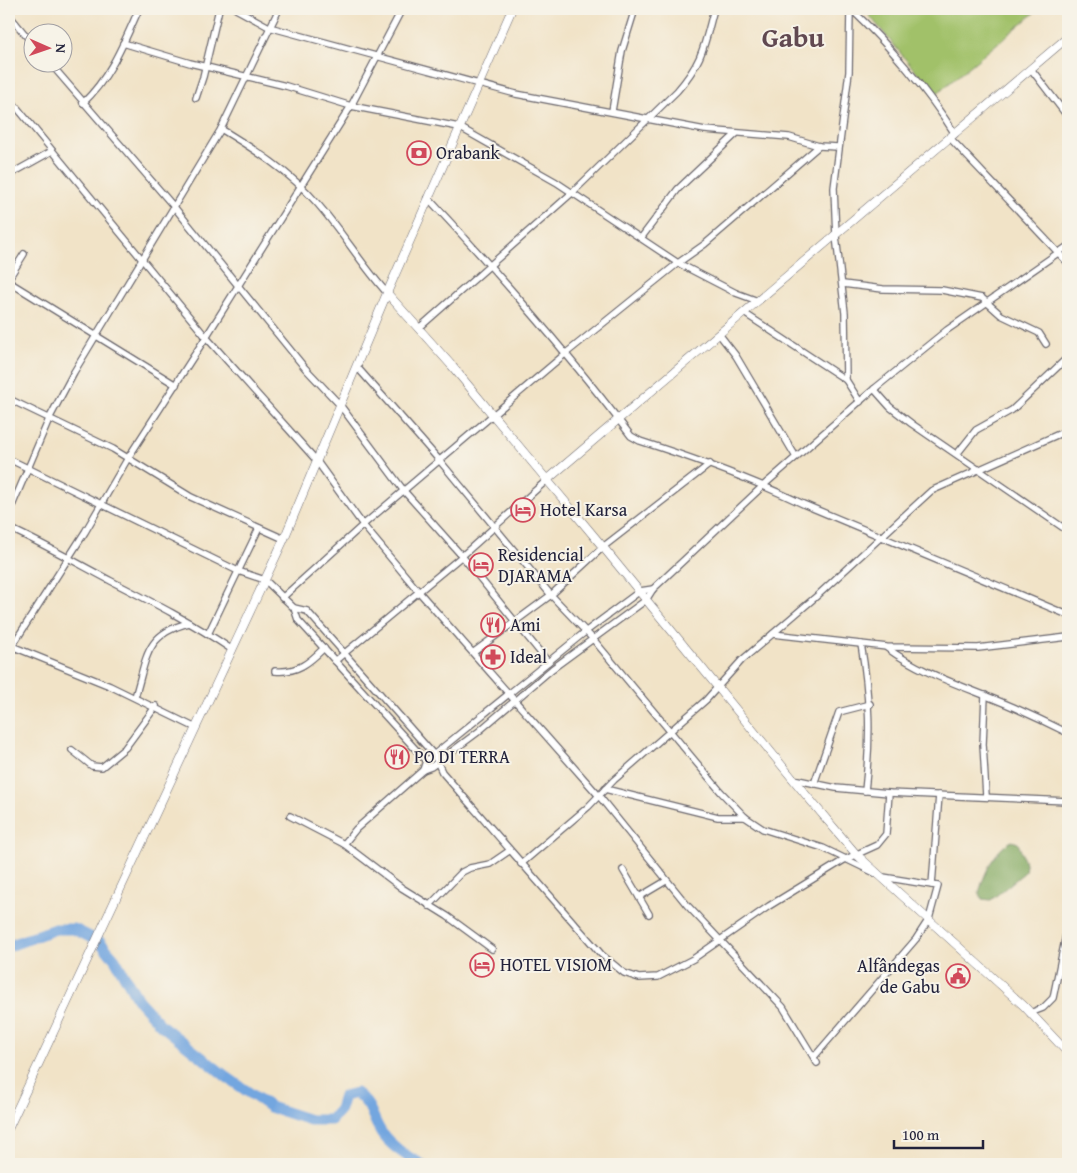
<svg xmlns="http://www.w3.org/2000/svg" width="1077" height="1173" font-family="'Gentium Book Plus',serif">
<rect width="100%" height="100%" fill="#f7f3e8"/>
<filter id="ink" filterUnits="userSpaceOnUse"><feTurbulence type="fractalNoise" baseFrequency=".02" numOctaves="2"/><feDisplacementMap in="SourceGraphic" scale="10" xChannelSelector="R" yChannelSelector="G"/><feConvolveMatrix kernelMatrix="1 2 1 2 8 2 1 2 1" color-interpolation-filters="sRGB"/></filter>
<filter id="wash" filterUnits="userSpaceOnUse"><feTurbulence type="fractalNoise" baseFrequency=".0096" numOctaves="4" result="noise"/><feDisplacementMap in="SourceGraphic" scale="20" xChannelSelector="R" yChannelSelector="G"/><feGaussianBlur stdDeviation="1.12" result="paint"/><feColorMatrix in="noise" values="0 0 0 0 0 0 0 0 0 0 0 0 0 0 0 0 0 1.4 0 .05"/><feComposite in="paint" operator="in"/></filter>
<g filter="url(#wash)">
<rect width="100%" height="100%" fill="#f1e3c7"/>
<polygon fill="#a1c169" stroke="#627252" points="864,9 1039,9 935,95"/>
<path fill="#80a75d" stroke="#51644c" d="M 1012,841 L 1018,843 L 1026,865 L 1025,872 L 991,900 L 982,899 L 979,893 C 984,874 994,850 1012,841 Z"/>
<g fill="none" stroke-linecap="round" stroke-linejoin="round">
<path stroke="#73a6df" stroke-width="11" d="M 9,946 L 55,929 L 74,929 L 100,942 L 115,959 L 138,1000 L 161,1025 L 228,1078 L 270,1107 L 310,1120 L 331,1120 L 340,1109 L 344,1096 L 356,1093 C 374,1107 370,1115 381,1132 C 390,1145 407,1157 421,1164"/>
</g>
</g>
<g filter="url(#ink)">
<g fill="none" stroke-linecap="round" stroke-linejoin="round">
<g stroke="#6a666c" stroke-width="8">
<g id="minor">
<polyline points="236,9 269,27 516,94 705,130 789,137 819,146 838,147"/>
<polyline points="850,9 849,72 834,188 836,236 845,313 846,380 860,402"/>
<path d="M 851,9 C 888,44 928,91 955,134"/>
<polyline points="9,15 32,43"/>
<polyline points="123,43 190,63 286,86 351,106 459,127 556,182 678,263 736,293 758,301"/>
<polyline points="49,62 175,208 305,368 340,405 404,491 462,556 548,662"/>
<polyline points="1031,69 1068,117"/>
<polyline points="9,98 206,337 316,460 363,525 419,592 599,796 687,905 783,1007 817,1063"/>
<polyline points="196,98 203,77 219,9"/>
<path d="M 83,103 C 110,78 124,42 139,9"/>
<polyline points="612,111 622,51 635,9"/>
<path d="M 221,129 C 254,149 290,172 316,202 C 341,230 361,264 387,293"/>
<polyline points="950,138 1068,263"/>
<polyline points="9,175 52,151"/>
<path d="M 428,198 C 499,274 568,353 631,436 L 640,441 C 696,459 750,478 803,504 L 1068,615"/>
<polyline points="641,238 678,189 736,134"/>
<polyline points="9,278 24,254"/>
<polyline points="9,282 176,385"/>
<polyline points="843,284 883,289 942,290 982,298 1001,315 1039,333 1046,344"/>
<polyline points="744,313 846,380"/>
<path d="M 419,328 L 573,192 L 677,91 C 703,61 704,46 714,9"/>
<polyline points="719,334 736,356 796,457"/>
<polyline points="357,367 440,461 551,595 593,639 721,792 745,817 763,829 823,848 883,877 938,886 929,919 916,939 814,1057"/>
<polyline points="874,389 890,407 912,424 1068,531"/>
<polyline points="9,399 113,449 191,497 284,539"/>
<polyline points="957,454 976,430 1012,410 1068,357"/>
<polyline points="9,459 238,571 265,580 294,608 307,611 434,755 442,772 601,954 624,973 639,978 658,977 693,959 769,906 844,860 877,845 886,834 889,793"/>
<polyline points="9,513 49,419 74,372 221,129 279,9"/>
<path d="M 9,528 C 44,544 77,563 111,581 C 152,602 193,623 231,649"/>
<polyline points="282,598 363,525 565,354 678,263 705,244 819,146"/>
<polyline points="294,608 298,620 428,763"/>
<polyline points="208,634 259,528"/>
<polyline points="773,634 887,647 978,648 1068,637"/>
<path d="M 861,644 C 870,696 871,738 865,791"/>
<polyline points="9,645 110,686 194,727"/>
<path d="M 887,648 C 925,676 970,688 1013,707 C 1031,715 1050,724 1068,733"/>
<polyline points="9,651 85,532 128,458 206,337 351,106 402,9"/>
<polyline points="474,652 551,595 603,547 710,464"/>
<polyline points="335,661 462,556 547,480"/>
<path d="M 275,671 C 297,673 309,663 324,648"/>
<polyline points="985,695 983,744 986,796"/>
<path d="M 135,697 C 147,659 144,634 189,623"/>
<polyline points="72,750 92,766 102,767 125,748 156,706"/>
<polyline points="423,770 426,761 585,632 640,591 653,589"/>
<polyline points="793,779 836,788 889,793 1068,801"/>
<polyline points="814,784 839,712 870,704"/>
<polyline points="605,789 718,817 745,817"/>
<polyline points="290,816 344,844 402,888 447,916 492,949"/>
<polyline points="344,844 356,829 423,770 431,767 478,732 552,669 646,600 653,589 764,485 874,389 947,330 1068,246"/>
<polyline points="521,864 588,807 614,780 706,700 742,660 818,595 931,491 1068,430"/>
<polyline points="623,870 649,914"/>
<polyline points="932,885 939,795"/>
<polyline points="639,897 666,881"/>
<polyline points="429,906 462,872 470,868 490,864 509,851"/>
<polyline points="1030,1013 1043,1008 1053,998 1068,925"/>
</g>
</g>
<g stroke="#6a666c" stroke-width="9">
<g id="major">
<polyline points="387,293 452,366 603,547 806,795 856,854 1024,1006 1068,1053"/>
<polyline points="547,480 1068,37"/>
<polyline points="9,1127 284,539 387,293 512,9"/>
</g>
</g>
<use href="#minor" stroke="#fff" stroke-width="5.5"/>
<use href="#major" stroke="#fff" stroke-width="8"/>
</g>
</g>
<defs>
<g id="bank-ring" transform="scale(1.25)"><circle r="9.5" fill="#f7f3e8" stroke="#d1495b" stroke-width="1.5"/><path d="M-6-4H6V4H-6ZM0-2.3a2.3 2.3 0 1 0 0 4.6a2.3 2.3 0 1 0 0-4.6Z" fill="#d1495b"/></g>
<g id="hotel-ring" transform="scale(1.25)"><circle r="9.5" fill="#f7f3e8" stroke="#d1495b" stroke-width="1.5"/><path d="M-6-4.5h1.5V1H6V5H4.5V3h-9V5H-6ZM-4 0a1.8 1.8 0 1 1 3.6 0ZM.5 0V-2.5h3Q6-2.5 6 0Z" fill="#d1495b"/></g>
<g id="restaurant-ring" transform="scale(1.25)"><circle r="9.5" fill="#f7f3e8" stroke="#d1495b" stroke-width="1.5"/><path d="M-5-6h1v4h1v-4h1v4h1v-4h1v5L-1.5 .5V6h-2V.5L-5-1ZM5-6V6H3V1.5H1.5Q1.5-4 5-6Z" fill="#d1495b"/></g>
<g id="pharmacy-ring" transform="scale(1.25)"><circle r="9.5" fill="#f7f3e8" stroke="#d1495b" stroke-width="1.5"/><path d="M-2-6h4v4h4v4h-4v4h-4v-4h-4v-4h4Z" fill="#d1495b"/></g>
<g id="civic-ring" transform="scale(1.25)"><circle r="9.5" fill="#f7f3e8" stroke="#d1495b" stroke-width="1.5"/><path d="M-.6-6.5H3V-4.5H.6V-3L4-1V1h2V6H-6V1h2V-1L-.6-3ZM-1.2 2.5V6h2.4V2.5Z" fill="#d1495b"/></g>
</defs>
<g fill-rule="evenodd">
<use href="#bank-ring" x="419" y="153"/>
<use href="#hotel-ring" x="523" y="510"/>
<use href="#hotel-ring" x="481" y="565"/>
<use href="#restaurant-ring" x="493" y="625"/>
<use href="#pharmacy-ring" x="493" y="657"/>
<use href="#restaurant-ring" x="397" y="757"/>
<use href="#hotel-ring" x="482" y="965"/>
<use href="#civic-ring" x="958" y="976"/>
</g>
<g text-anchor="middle" stroke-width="4" stroke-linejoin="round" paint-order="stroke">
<g font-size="18" fill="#22223b" stroke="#f7f3e8" text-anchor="start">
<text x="436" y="159">Orabank</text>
<text x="540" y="516">Hotel Karsa</text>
<text x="498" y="561">Residencial<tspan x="498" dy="21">DJARAMA</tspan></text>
<text x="510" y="631">Ami</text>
<text x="510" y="663">Ideal</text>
<text x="414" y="763">PO DI TERRA</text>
<text x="500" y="971">HOTEL VISIOM</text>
<text x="940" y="972" text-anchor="end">Alfândegas<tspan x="940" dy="21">de Gabu</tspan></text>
</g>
<g font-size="28" font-weight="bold" fill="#614951" stroke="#f7f3e8">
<text x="793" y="47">Gabu</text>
</g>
</g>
<rect width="1077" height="1173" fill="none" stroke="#f7f3e8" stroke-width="30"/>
<g transform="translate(48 48) rotate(92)"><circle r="24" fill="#f7f3e8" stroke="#a29fa3"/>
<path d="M0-4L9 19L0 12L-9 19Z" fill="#d1495b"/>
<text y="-8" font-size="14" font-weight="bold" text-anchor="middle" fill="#22223b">N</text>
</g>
<path d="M894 1140v8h89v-8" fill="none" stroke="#22223b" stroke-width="2.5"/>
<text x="902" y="1140" font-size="15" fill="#22223b" stroke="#f7f3e8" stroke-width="4" paint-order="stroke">100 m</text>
</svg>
